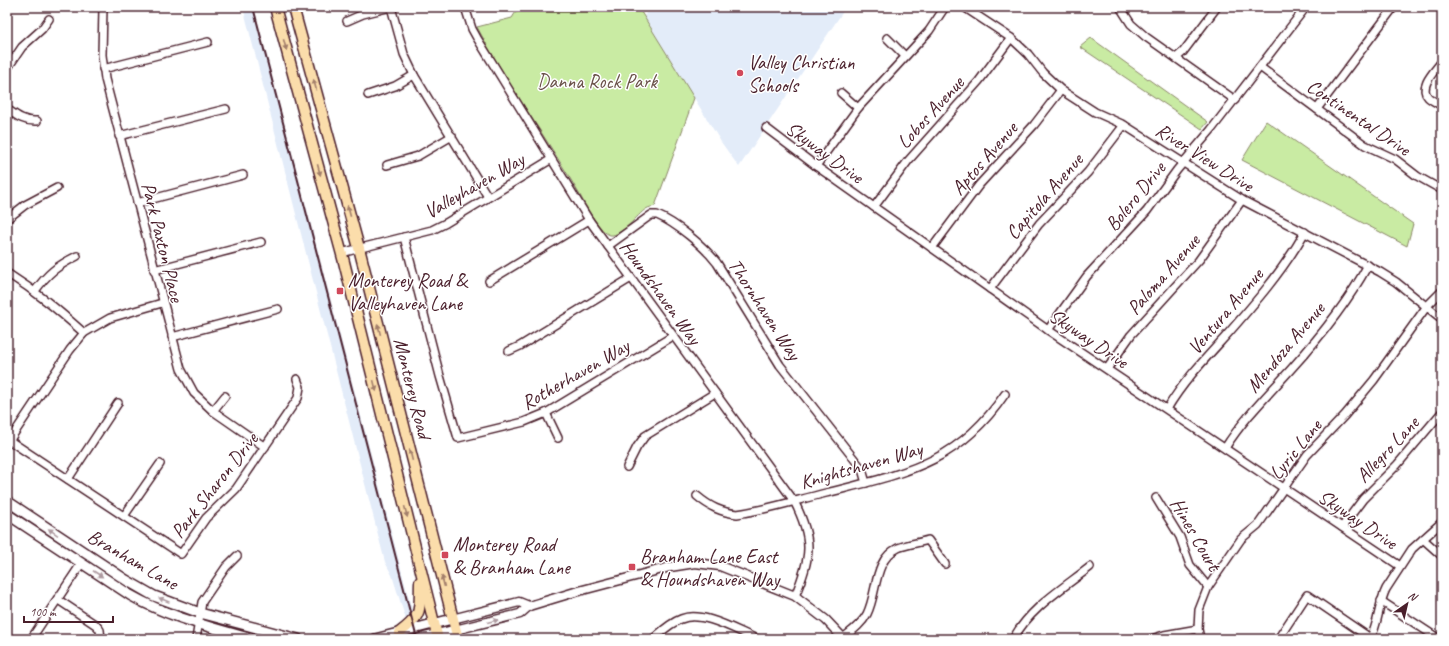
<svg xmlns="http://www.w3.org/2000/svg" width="1449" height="646" font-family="Caveat,sans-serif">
<rect width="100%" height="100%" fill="#fff"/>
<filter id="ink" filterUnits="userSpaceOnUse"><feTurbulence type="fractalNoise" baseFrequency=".025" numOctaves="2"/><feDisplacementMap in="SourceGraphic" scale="8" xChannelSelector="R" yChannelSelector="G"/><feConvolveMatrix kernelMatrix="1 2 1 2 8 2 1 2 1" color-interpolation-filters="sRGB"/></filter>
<g filter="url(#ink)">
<g fill="#e3ecf9">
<polygon points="243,7 254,7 412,611 413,618 406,620 392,575 385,562"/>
<polygon points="650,7 846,7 739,167 721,142 644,16"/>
</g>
<g fill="#c9eba3" stroke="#8a8567">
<path d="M 519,7 L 638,7 L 694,98 L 655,206 C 652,207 649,207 646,209 C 638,214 621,237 610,235 C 601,233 585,205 581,197 C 548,139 508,86 477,27 L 512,18 Z"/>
<polygon points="1091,38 1208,122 1202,129 1080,47"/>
<polygon points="1266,121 1413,224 1407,246 1242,160"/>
</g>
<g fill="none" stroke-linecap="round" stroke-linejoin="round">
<g stroke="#4a1f2b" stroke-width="10">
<g id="minor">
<polyline points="103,7 102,55 105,79 181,369 194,393 213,411 265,447"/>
<polyline points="391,7 404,54 414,75 488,197"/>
<path d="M 465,7 L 472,29 L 477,38 L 589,220 L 794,501 C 814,540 811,557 795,596"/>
<polyline points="964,7 1011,38 1028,54 1043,73 1061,90 1095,112 1124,125 1242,200 1380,272 1396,282 1442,319"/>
<polyline points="1120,7 1131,24 1146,37 1235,100"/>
<polyline points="347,21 363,14 391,7"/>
<polyline points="887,38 905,56"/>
<polyline points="1176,58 1183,52 1217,7"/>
<path d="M 1442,61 C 1436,70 1418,86 1428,97 C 1432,101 1438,103 1442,106"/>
<polyline points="1260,67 1365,145 1395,159 1417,176 1442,190"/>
<polyline points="7,69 22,47 42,29 49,19"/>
<polyline points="103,69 208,42"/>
<polyline points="841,93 858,108"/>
<polyline points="368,95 395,86 414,75"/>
<path d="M 7,109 C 17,116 25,122 37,121"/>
<polyline points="1317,109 1394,7"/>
<polyline points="766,128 816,166 1048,330 1400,566"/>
<polyline points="119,136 226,109"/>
<polyline points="387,165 418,156 452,136"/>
<polyline points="816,166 858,108 929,31 945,7"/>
<polyline points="137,203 243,175"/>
<polyline points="874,207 908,161 979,81 1011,38"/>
<polyline points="7,219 25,205 57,188"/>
<polyline points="404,237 440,376 458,438 524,422 546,413 673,336"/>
<path d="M 608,246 L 651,215 L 657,215 C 676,223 704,246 717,263 L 780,365 L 862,469 L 866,483"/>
<polyline points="932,248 979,185 1034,125 1061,90"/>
<polyline points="341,253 432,230 446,223 550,160"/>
<polyline points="154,270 261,242"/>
<path d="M 7,273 C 37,292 58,310 84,333"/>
<polyline points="489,281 589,220"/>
<polyline points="990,289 1039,224 1088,172 1124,125"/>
<path d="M 35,291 C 48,273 57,266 77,256"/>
<polyline points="1048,330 1087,276 1147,211 1177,170 1211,130 1306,7"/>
<polyline points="172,337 278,309"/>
<polyline points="509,351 520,346 631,278"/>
<polyline points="1107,369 1131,335 1199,260 1242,200"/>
<path d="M 1167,409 C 1183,382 1204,360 1225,337 C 1254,304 1283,271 1305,232"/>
<polyline points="213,411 225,396"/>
<polyline points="546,413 558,438"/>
<polyline points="7,439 181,554 206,518 236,489 298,398 300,387 297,379"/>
<polyline points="7,444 70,350 84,333 110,318 162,303"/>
<path d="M 1225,448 C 1244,418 1268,395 1292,368 C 1320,337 1348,302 1368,265"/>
<polyline points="627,467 637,447 645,436 715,393"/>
<polyline points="68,479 118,403"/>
<path d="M 697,496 C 710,507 721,512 737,514 C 767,510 797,500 826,493 C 904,473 957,465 1005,394"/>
<polyline points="1156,498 1180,537 1190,565 1208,587"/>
<polyline points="124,516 160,464"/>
<polyline points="1342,527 1363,499 1397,465 1442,412"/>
<polyline points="1423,539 1442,556"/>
<polyline points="57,599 96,625 100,630 101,639"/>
<polyline points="1381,601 1439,639"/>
<path d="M 843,638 C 852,631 862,624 867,614 C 878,592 873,560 898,548 C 907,544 919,543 928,540 L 945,564"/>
<polyline points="31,639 81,564"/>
<polyline points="196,639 202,602 226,567 237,556"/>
<path d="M 653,639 C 661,632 670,623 681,619 C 703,610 737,631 757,639"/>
<path d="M 1013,639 C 1031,607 1062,589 1090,567"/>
<polyline points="1151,639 1164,635 1198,629"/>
<polyline points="1200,639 1198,629 1199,610 1208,587 1241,539 1258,525 1307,455 1345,415 1374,380 1427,306 1442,291"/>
<polyline points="1278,639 1307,595 1370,638"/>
<path d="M 1370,639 C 1379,623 1378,605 1386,589 L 1412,549 L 1442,522"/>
</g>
</g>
<g stroke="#4a1f2b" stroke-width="11">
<g id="tertiary">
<polyline points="452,619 519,602 529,606"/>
<polyline points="455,630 520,614 529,606 575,592 670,567 695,563 720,566 795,596 826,620 844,639"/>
</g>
</g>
<g stroke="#4a1f2b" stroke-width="12">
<g id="secondary">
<polyline points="7,501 126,580 154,596 200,613 298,639"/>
<path d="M 7,514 L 130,595 C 168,617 210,627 252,639"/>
<polyline points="375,639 452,619"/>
<polyline points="418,639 455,630"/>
</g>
</g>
<g stroke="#4a1f2b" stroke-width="13">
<g id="primary">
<polyline points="275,7 344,262 438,639"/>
<polyline points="293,7 359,248 458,639"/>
<path d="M 399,633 C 424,614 419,611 420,582"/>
</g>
</g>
<use href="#minor" stroke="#fff" stroke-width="7"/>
<use href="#tertiary" stroke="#fff" stroke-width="8"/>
<use href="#secondary" stroke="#fff" stroke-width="9"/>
<use href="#primary" stroke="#fbddab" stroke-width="10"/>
<polyline stroke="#4a1f2b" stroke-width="2" points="253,7 417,639"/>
</g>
<defs><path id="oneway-solid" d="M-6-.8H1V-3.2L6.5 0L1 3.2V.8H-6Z"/></defs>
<g fill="#a27e6b">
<use href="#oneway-solid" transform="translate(285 45) rotate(75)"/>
<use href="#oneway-solid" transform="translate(315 85) rotate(-105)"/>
<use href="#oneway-solid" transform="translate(319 170) rotate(75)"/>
<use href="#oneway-solid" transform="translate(349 211) rotate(-105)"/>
<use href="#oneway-solid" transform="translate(379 329) rotate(-104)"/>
<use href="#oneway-solid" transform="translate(375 386) rotate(76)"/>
<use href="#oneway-solid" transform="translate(411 455) rotate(-104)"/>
<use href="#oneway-solid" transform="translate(406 512) rotate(76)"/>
<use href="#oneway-solid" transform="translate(443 581) rotate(-104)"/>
</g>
<g fill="#ae9aa0">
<use href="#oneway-solid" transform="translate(53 532) rotate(-146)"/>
<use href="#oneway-solid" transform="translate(98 574) rotate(33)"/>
<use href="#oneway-solid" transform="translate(164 600) rotate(-157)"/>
<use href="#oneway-solid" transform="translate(493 621) rotate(-14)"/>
</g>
</g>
<g fill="#d1495b" stroke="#fff" stroke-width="1.5">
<circle cx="740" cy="73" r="4"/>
<rect x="336" y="287" width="8" height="8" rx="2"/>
<rect x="441" y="551" width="8" height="8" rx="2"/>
<rect x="628" y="563" width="8" height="8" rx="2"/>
</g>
<g text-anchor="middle" stroke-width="3" stroke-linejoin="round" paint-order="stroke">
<g font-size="20" fill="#4a1f2b" stroke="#fff" text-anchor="start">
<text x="748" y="69">Valley Christian<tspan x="748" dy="23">Schools</tspan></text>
<text x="348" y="287">Monterey Road &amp;<tspan x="348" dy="23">Valleyhaven Lane</tspan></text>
<text x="453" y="551">Monterey Road<tspan x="453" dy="23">&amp; Branham Lane</tspan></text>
<text x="640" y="563">Branham Lane East<tspan x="640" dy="23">&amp; Houndshaven Way</tspan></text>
</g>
<g font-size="20" fill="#6a5249" stroke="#fff">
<text x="597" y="88">Danna Rock Park</text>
</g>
<g font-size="20" fill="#4a1f2b" stroke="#fff">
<text transform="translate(930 112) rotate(-48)" y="7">Lobos Avenue</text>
<text transform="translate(1359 117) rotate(34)" y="7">Continental Drive</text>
<text transform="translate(825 152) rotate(36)" y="7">Skyway Drive</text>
<text transform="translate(1205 157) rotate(32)" y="7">River View Drive</text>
<text transform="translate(984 158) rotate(-49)" y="7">Aptos Avenue</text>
<text transform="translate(474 185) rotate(-30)" y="7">Valleyhaven Way</text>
<text transform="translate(1044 196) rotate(-49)" y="7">Capitola Avenue</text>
<text transform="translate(1135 196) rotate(-51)" y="7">Bolero Drive</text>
<text transform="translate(163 242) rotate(76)" y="7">Park Paxton Place</text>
<text transform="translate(1163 274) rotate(-49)" y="7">Paloma Avenue</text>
<text transform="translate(661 292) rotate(54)" y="7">Houndshaven Way</text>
<text transform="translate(765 309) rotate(57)" y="7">Thornhaven Way</text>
<text transform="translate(1225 311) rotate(-50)" y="7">Ventura Avenue</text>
<text transform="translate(1089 338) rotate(34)" y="7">Skyway Drive</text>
<text transform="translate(1285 347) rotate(-50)" y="7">Mendoza Avenue</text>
<text transform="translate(575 374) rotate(-30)" y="7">Rotherhaven Way</text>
<text transform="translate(413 388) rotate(76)" y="7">Monterey Road</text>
<text transform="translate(1295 449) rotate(-51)" y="7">Lyric Lane</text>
<text transform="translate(1387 449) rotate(-47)" y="7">Allegro Lane</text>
<text transform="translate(861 465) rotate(-16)" y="7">Knightshaven Way</text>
<text transform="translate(214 485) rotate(-52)" y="7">Park Sharon Drive</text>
<text transform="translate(1358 519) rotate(34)" y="7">Skyway Drive</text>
<text transform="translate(1196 534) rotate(60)" y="7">Hines Court</text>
<text transform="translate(133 559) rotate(30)" y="7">Branham Lane</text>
</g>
</g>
<rect width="1449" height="646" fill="none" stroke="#fff" stroke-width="24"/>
<rect x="12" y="12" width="1425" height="622" fill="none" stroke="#4a1f2b" stroke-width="1.5" filter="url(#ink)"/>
<g transform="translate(1407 604) rotate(34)" stroke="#ffffff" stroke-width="3" paint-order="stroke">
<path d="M0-3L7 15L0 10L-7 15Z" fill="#4a1f2b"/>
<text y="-6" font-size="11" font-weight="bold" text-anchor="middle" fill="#4a1f2b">N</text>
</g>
<path d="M24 616v6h89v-6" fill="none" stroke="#4a1f2b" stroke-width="2"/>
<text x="30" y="616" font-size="12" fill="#4a1f2b" stroke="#ffffff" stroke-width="3" paint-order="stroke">100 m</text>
</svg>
